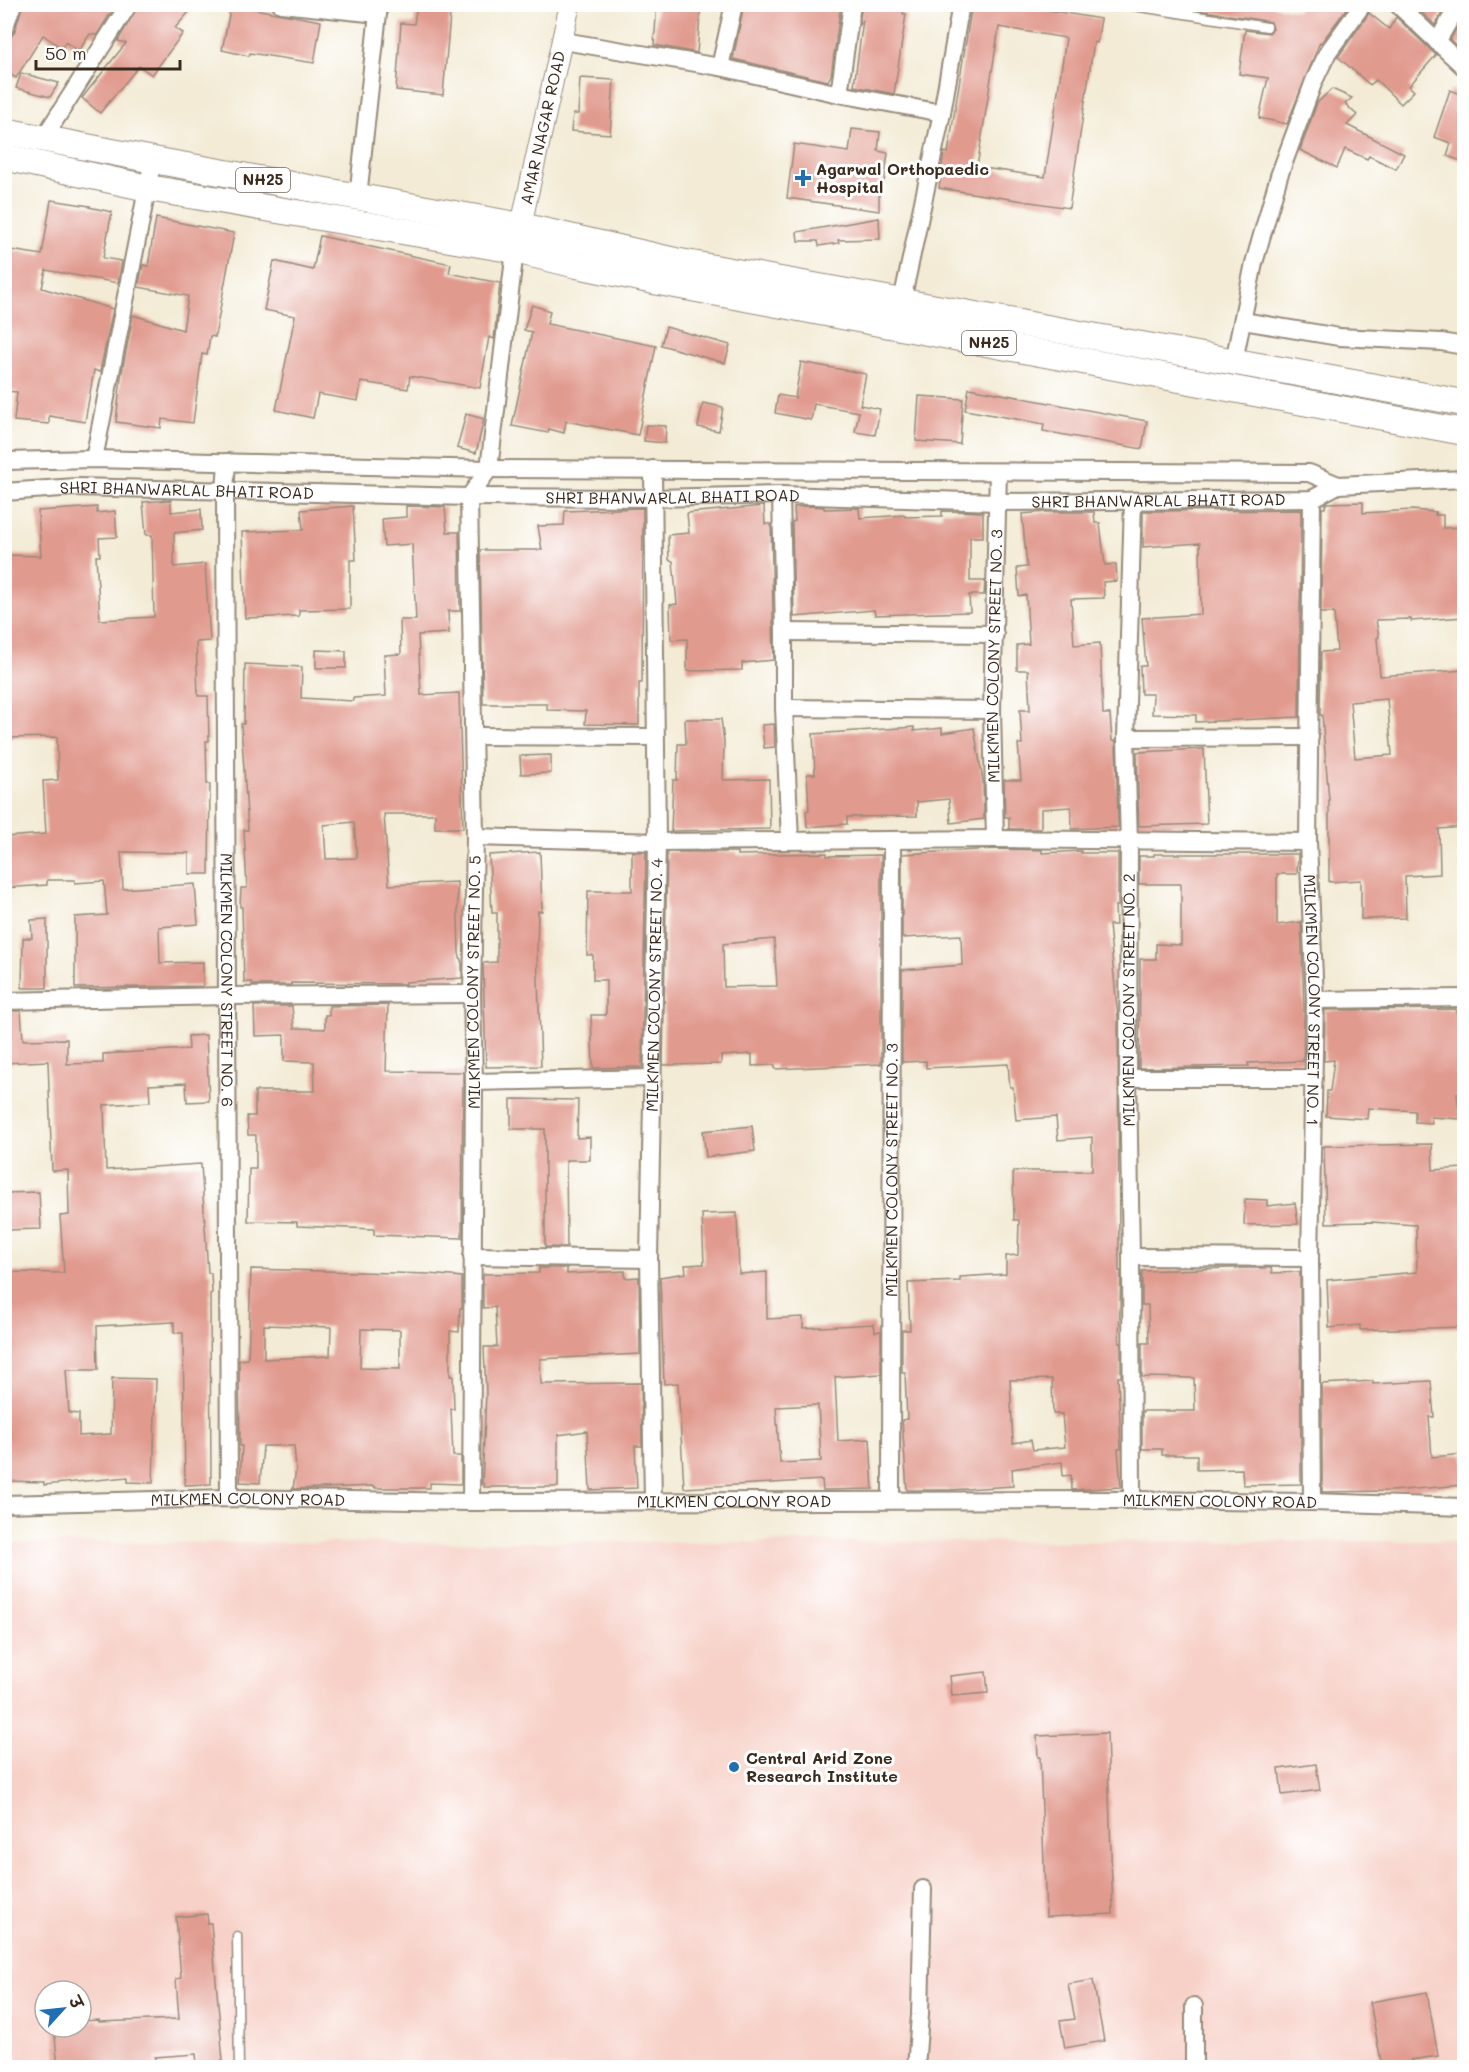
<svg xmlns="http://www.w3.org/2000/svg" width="1469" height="2072" font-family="Mali,'Playpen Sans Deva',sans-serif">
<rect width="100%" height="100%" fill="#fff"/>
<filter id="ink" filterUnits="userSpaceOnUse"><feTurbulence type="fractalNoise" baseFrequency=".0167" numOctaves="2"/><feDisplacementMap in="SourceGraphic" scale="12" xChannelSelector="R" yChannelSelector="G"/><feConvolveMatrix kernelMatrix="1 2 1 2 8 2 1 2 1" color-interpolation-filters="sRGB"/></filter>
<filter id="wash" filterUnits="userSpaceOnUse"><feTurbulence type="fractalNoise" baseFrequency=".008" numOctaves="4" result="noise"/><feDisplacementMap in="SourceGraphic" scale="24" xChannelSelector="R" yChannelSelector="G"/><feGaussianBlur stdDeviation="1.35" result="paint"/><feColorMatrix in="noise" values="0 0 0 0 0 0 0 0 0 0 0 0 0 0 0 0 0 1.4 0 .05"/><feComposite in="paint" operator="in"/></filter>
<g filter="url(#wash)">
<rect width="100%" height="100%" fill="#f3ebd5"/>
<path fill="#f7d1c8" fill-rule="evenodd" d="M 1464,1541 L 1464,2067 L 5,2067 L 4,1543 ZM 45,1991 L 81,1991 L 81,2027 L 45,2027 Z"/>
<g id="blocks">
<g fill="#e19a8e" fill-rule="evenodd">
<polygon points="23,4 116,4 97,35 90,34 79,51 65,42 62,48 43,35 16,78 4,71 4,39 10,37 14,33"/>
<polygon points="139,4 196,4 175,28 183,33 152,75 139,66 100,113 82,98 126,43 118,41"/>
<polygon points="417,4 451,4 443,95 396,90 401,23 414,24"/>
<polygon points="657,4 701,4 697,53 654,45"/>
<polygon points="744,4 841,4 831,75 828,81 733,59"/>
<polygon points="862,4 904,4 903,14 906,14 894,94 854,86 863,20 859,26"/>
<path d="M 972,4 L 1012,4 L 1101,19 L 1097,43 L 1094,42 L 1069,208 L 939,188 L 944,152 L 948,153 ZM 999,27 L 1066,38 L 1045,177 L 977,167 Z"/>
<polygon points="1199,4 1266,4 1299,11 1296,4 1350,4 1321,43 1320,42 1287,124 1259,118 1268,78 1239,74 1245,30 1269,33 1273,29 1271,22 1199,10"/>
<polygon points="1413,4 1447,4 1435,25"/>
<polygon points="231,5 321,21 314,63 250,53 249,56 222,50"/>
<polygon points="1369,13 1389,29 1396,17 1436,55 1409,86 1414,91 1401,104 1376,80 1370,85 1338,57"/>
<polygon points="1464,15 1464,40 1458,47 1450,40"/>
<polygon points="21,73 59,83 50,97 16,88"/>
<polygon points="580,78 614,80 610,134 571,131 573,114 578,114"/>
<polygon points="1332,89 1352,98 1345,104 1357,115 1347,125 1404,154 1396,169 1369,156 1367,159 1345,149 1337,168 1300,150 1317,103"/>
<polygon points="1450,90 1464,95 1464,162 1447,156 1451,143 1434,137"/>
<polygon points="852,129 880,132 878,151 888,153 884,182 879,181 879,211 787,198 794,144 849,152"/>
<polygon points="51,200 90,206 89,207 112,212 103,258 122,261 118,283 46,270 42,288 113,309 100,372 94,370 85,422 49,416 49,424 14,421 17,392 4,391 4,249 42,255"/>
<polygon points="156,218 234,233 215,337 210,336 207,355 202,354 193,423 162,419 161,428 116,422 121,377 133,315 183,330 188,296 138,287 143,265 148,266"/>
<polygon points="879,218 880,239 838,240 839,243 819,246 818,241 798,241 797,232"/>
<polygon points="320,236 451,264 449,273 500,283 494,339 489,337 480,388 410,376 408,389 361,382 358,401 318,394 313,418 276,410 295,316 264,310 274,261 313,270"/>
<polygon points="532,305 550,311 547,324 656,346 638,435 566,421 564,433 549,429 548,433 512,426 532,332 524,330"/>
<polygon points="666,327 730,345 725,363 661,345"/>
<polygon points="801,362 866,374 860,405 880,409 875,435 855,432 859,412 814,404 811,420 775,413 778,395 795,398"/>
<polygon points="969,388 1147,421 1142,449 1043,431 1044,424 965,410"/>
<polygon points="919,396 963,399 960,444 916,441"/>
<polygon points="703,403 723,407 719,431 698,427"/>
<polygon points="466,414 484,419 476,453 457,448"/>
<polygon points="646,425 666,426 665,443 644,441"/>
<polygon points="171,500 171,512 201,509 202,530 174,533 174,567 205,564 210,641 196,642 198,696 208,696 209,741 206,741 207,784 210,784 209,874 189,874 189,853 121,852 123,889 195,884 198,924 159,927 160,963 203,962 203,986 75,988 75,917 107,915 104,881 75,883 75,880 47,880 47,885 4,888 4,837 46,834 43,781 58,780 57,737 4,738 4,555 41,556 38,511 97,507 97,513 115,511 117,537 99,538 100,556 96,556 100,620 154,617 152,535 146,535 143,502"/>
<path d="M 1363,502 L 1363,513 L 1412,510 L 1436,512 L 1435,515 L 1443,515 L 1443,528 L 1464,527 L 1464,617 L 1411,621 L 1411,619 L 1376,620 L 1379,637 L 1377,638 L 1380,676 L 1464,670 L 1464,827 L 1439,829 L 1440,874 L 1405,876 L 1406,918 L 1361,919 L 1361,880 L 1329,882 L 1329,800 L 1322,715 L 1320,715 L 1321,652 L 1337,651 L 1334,613 L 1321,613 L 1322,508 L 1325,508 L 1326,503 ZM 1387,699 L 1392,755 L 1355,758 L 1350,702 Z"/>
<polygon points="353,506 356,560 350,560 350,609 299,610 299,616 245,618 242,532 303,530 301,510"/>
<path d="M 406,506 L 445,507 L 447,532 L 459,532 L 460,611 L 448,611 L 449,633 L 418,635 L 421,695 L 459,693 L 463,828 L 435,828 L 435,814 L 384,814 L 389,885 L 457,882 L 459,953 L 462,964 L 462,978 L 406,982 L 406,984 L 291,983 L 291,985 L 252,985 L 252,982 L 244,982 L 242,907 L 240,907 L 241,888 L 247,888 L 244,830 L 248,830 L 241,724 L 244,724 L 245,664 L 302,667 L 301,698 L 353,701 L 353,698 L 386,696 L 384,655 L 401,654 L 400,620 L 416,620 L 412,544 L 384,546 L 382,519 L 406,517 ZM 354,822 L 357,858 L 326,859 L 324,825 Z"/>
<polygon points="764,506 765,524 771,524 774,660 742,663 742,670 687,671 687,639 671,640 670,605 677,604 673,561 669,560 668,535 689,533 687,513"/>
<polygon points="808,506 824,507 824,509 859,508 860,518 905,515 905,517 942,516 942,511 983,512 983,537 970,537 970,581 985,581 984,595 969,595 970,612 875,615 874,610 794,617 792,522 795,521 794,507"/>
<polygon points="643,508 642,683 639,683 639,725 585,724 586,711 547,710 547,704 483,704 480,550 542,550 538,526 564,525 565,511"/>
<polygon points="1301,510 1299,717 1196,722 1196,715 1152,714 1153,694 1141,694 1140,666 1146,666 1142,618 1201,614 1200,543 1143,547 1143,511"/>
<polygon points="1046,512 1094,512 1095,523 1100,523 1105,565 1116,564 1117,581 1103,582 1104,598 1071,599 1074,645 1100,643 1103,714 1110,714 1112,741 1116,741 1118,827 1072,829 1071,807 1041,809 1041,829 1009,829 1009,817 1005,817 1004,780 1021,780 1018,744 1022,744 1020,710 1030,710 1028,670 1017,670 1017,645 1029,644 1026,595 1019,596 1017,568 1027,567 1022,514"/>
<polygon points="316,650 346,651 346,668 316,668"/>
<polygon points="685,719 721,719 724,742 723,780 769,779 770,829 671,831 673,780 677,780 678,744 686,744"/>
<polygon points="774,724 775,747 764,748 762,725"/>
<polygon points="914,727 914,731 942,728 942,733 974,728 983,781 984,819 951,823 949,799 917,802 917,816 847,817 847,824 807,827 806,811 809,810 807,774 815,774 813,734"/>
<polygon points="1204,749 1207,824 1139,826 1137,752"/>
<polygon points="551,755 551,773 521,774 520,756"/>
<path d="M 995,849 L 1042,850 L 1042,853 L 1081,851 L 1081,853 L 1118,853 L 1118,906 L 1115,906 L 1116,925 L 1109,925 L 1118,1018 L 1119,1271 L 1121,1271 L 1119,1343 L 1121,1343 L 1121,1377 L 1118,1377 L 1121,1449 L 1118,1449 L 1121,1487 L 1072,1490 L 1071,1475 L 1063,1476 L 1062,1462 L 1012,1469 L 1013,1486 L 950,1490 L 907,1490 L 902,1420 L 907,1419 L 905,1373 L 902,1373 L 902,1330 L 910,1330 L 908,1283 L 960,1281 L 960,1277 L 1006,1274 L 1006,1256 L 1018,1255 L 1019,1220 L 1014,1220 L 1013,1171 L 1092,1171 L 1092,1137 L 1058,1140 L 1056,1117 L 1016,1120 L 1013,1087 L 1010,1087 L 1008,1064 L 926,1068 L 926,1061 L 902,1062 L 902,970 L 962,965 L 961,935 L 902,938 L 902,854 ZM 1052,1379 L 1053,1414 L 1062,1414 L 1065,1447 L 1033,1450 L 1031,1440 L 1013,1443 L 1010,1380 Z"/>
<polygon points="540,852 542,911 538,911 537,951 541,1066 486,1067 483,963 497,962 497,913 492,913 489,855"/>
<polygon points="632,852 646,852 642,1067 593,1068 591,1015 606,1015 606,980 593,980 593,955 587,955 588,891 632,891"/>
<path d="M 667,852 L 737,852 L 737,855 L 827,853 L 827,856 L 881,855 L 881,1064 L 775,1069 L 775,1065 L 752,1066 L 752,1054 L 721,1056 L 721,1064 L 663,1065 ZM 774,939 L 777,986 L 724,987 L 723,944 Z"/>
<polygon points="1154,854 1298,854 1297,874 1277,874 1277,925 1301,922 1304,1008 1303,1061 1248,1063 1249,1066 1139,1068 1140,959 1156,959 1156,944 1181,945 1181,884 1139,884 1139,856 1154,856"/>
<polygon points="47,919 47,988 22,988 23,938 32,938 31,920"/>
<polygon points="388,1005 386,1071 463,1072 462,1238 374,1235 374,1229 297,1226 297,1222 248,1221 249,1169 256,1169 256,1135 248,1135 247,1116 255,1116 255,1091 315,1091 314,1062 284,1061 284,1035 255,1036 254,1006 292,1006 294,1028 325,1029 325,1015 329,1015 329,1006"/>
<polygon points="1456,1009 1458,1018 1464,1017 1464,1093 1457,1094 1460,1119 1431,1117 1432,1123 1415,1122 1415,1111 1368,1108 1367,1119 1326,1116 1327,1091 1330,1091 1334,1060 1324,1061 1325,1010"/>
<polygon points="4,1011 21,1011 23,1040 67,1039 67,1064 103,1063 103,1054 189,1049 188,1036 206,1035 209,1101 187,1102 186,1083 149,1085 150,1102 104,1105 106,1170 201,1164 208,1273 211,1273 212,1293 210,1294 211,1484 185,1485 183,1333 174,1333 174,1322 97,1326 98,1370 66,1370 69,1413 79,1414 79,1436 111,1434 112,1378 156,1379 153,1483 128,1482 128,1477 44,1485 44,1482 4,1481 4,1272 64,1273 60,1216 69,1215 68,1170 52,1171 48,1061 4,1063"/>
<polygon points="511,1099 578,1100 577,1138 590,1137 590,1160 566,1160 567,1247 545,1247 545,1129 511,1129"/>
<polygon points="752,1126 755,1151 706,1157 703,1131"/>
<polygon points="1432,1144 1433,1170 1464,1168 1464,1327 1360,1330 1360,1325 1329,1328 1327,1280 1417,1272 1416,1225 1371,1222 1326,1223 1324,1146"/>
<polygon points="39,1192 41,1229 4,1230 4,1193"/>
<polygon points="1245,1199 1267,1200 1267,1206 1295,1203 1298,1224 1244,1225"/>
<path d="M 737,1213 L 739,1274 L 767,1272 L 767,1319 L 803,1317 L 803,1328 L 874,1324 L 875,1332 L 881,1331 L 881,1374 L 835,1377 L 838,1441 L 870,1439 L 873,1489 L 823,1490 L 822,1480 L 684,1488 L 678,1383 L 664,1384 L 660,1277 L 686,1273 L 685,1265 L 704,1264 L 702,1214 ZM 818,1405 L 821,1461 L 780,1463 L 776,1407 Z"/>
<polygon points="539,1268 567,1268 567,1274 625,1271 625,1278 639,1277 640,1354 540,1359 541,1384 641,1383 642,1446 635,1446 637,1488 590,1490 587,1431 558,1435 558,1487 484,1487 484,1484 482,1484 486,1393 484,1347 497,1347 495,1307 483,1308 483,1278 484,1274 539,1273"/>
<polygon points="1230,1268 1271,1268 1272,1273 1300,1272 1301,1484 1243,1485 1242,1469 1197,1470 1197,1455 1162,1455 1162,1449 1142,1449 1142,1411 1195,1411 1194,1378 1142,1377 1142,1343 1149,1343 1148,1305 1142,1305 1142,1271"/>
<path d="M 251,1269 L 428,1274 L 462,1277 L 462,1308 L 460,1308 L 459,1332 L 450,1331 L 450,1376 L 453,1376 L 454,1409 L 451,1409 L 453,1456 L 461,1456 L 461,1484 L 430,1483 L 430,1488 L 375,1488 L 375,1486 L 293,1489 L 296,1469 L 294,1446 L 263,1446 L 260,1483 L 240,1482 L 242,1446 L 240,1446 L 239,1360 L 248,1359 ZM 264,1325 L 331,1327 L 330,1356 L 264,1359 ZM 361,1329 L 400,1330 L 400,1369 L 360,1368 Z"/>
<polygon points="1373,1381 1373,1384 1431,1381 1434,1417 1429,1417 1432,1457 1464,1454 1464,1485 1390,1491 1322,1492 1322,1384"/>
<polygon points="986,1672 988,1693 952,1696 950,1676"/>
<polygon points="1107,1733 1113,1914 1046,1917 1040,1757 1038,1757 1037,1736"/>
<polygon points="1316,1764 1320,1790 1282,1795 1279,1769"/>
<polygon points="207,1914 208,1923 211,1923 223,2061 197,2064 196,2054 155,2057 155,2065 58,2067 54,2027 81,2027 81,2021 99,2020 99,2022 179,2019 176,1979 181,1978 176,1917"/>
<polygon points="1093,1980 1104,2041 1065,2048 1060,2021 1075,2019 1068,1984"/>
<polygon points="1427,1992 1438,2056 1411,2060 1412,2065 1382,2067 1370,2002"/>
</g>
</g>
</g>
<g filter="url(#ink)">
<use href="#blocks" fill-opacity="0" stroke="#978a7a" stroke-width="1.5"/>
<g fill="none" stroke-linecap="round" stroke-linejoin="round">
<g stroke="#978a7a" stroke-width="11">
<g id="service">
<polyline points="1121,4 1267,27"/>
<polyline points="237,1936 239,2068"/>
</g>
</g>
<g stroke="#978a7a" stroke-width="20">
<g id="minor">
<polyline points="281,4 378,14"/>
<polyline points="1397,4 1464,67"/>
<polyline points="4,29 13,4"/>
<polyline points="563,41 720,67 839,94 942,113 902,301"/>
<polyline points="1437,42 1459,4"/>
<polyline points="720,67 734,4"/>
<polyline points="839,94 852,4"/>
<polyline points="942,113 961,4"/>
<polyline points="43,139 129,4"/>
<polyline points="358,197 379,4"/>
<polyline points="1243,321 1339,337 1441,342 1464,346"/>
<polyline points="1234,361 1254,263 1279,176 1314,81 1328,52 1363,4"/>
<polyline points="94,459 153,159"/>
<polyline points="4,461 94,459 489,469 1309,473 1338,485 1464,479"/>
<path id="s1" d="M 227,462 L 225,492 L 229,1498"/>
<path id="s2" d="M 4,492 L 76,487 L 469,497 L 653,498 L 781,495 L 998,502 L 1312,499 L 1338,485"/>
<polyline points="781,495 784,632 784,708 790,840"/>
<path id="s3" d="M 1312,499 L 1308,842 L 1315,1000 L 1310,1258 L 1312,1502"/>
<polyline points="784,632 995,634"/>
<polyline points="784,708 992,710"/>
<polyline points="475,736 655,737"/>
<polyline points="1126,738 1310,737"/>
<polyline points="475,837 657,842 995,839 1308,842"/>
<path id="s4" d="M 995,839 L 992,710 L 998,472"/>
<polyline points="1315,1000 1464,998"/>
<polyline points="4,1001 226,996 472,994"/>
<polyline points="1128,1078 1314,1078"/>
<polyline points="474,1082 653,1078"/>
<polyline points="472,1256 649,1259"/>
<polyline points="1131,1257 1310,1258"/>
<path id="s5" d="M 891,1500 L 892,840"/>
<path id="s6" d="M 1132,1500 L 1131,1257 L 1128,1078 L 1129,842 L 1126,738 L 1133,501"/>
<path id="s7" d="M 653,1501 L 649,1259 L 657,842 L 653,469"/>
<path id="s8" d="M 471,1502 L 474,1082 L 472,994 L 475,837 L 469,497 L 489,469 L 515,250"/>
<path id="s9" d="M 4,1504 L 229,1498 L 471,1502 L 1132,1500 L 1312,1502 L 1464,1507"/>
<polyline points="1194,2006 1194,2068"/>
<polyline points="916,2068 920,2015 923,1889"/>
</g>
</g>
<g stroke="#978a7a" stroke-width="22">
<g id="tertiary">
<path id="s10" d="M 518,239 L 570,4"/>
</g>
</g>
<g stroke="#978a7a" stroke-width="28">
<g id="primary">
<polyline points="4,131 164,162 521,226 675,261 1464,403"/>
<polyline points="4,157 148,188 515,250 577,265 654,281 1464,432"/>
</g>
</g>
<use href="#service" stroke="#fff" stroke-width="8"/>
<use href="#minor" stroke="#fff" stroke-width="16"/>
<use href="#tertiary" stroke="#fff" stroke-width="20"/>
<use href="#primary" stroke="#fff" stroke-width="26"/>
</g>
</g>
<g fill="#1f6fb2" stroke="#fff" stroke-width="2">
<path d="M800 169h6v6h6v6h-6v6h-6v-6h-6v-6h6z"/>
<circle cx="734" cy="1767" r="6"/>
</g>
<g text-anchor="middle" stroke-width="6" stroke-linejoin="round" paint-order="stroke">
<g fill="#fff" stroke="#766a62" stroke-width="1.5">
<rect x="236" y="168" width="54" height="24" rx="4.5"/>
<rect x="962" y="331" width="54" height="24" rx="4.5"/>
</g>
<g font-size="15" font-weight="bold" fill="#3b2a1e">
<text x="263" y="185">NH25</text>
<text x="989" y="348">NH25</text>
</g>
<g font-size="16" fill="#3b2a1e" stroke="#fff">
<text dy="6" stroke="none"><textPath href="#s10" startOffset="114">AMAR NAGAR ROAD</textPath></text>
<text dy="6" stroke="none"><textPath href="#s2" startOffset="183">SHRI BHANWARLAL BHATI ROAD</textPath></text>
<text dy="6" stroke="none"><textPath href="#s2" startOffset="669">SHRI BHANWARLAL BHATI ROAD</textPath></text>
<text dy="6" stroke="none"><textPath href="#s2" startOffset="1155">SHRI BHANWARLAL BHATI ROAD</textPath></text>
<text dy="6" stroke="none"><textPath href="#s4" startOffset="183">MILKMEN COLONY STREET NO. 3</textPath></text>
<text dy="6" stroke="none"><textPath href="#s1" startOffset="518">MILKMEN COLONY STREET NO. 6</textPath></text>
<text dy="6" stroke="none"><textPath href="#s8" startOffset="520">MILKMEN COLONY STREET NO. 5</textPath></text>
<text dy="6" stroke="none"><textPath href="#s7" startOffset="516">MILKMEN COLONY STREET NO. 4</textPath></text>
<text dy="6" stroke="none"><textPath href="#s3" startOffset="501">MILKMEN COLONY STREET NO. 1</textPath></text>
<text dy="6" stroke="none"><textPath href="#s6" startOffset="500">MILKMEN COLONY STREET NO. 2</textPath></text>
<text dy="6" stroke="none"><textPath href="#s5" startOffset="330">MILKMEN COLONY STREET NO. 3</textPath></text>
<text dy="6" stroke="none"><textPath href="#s9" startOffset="244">MILKMEN COLONY ROAD</textPath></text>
<text dy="6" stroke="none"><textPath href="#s9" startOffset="730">MILKMEN COLONY ROAD</textPath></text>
<text dy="6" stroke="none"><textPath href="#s9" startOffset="1216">MILKMEN COLONY ROAD</textPath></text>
</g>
<g font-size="16" font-weight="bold" fill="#3b2a1e" stroke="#fff" text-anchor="start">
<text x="816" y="175">Agarwal Orthopaedic<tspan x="816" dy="18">Hospital</tspan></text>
<text x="746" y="1764">Central Arid Zone<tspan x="746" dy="18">Research Institute</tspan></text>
</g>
</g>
<rect width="1469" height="2072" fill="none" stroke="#fff" stroke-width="24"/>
<g transform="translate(63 2009) rotate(63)"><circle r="28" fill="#ffffff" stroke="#b1aaa5" stroke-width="1.5"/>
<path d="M0-4.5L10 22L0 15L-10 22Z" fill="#1f6fb2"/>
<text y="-9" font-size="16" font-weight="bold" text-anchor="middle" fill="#3b2a1e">उ</text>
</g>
<path d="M36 60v9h144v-9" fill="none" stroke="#3b2a1e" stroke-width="3"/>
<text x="45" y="60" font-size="18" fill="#3b2a1e" stroke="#ffffff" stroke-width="4.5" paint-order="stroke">50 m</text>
</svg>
